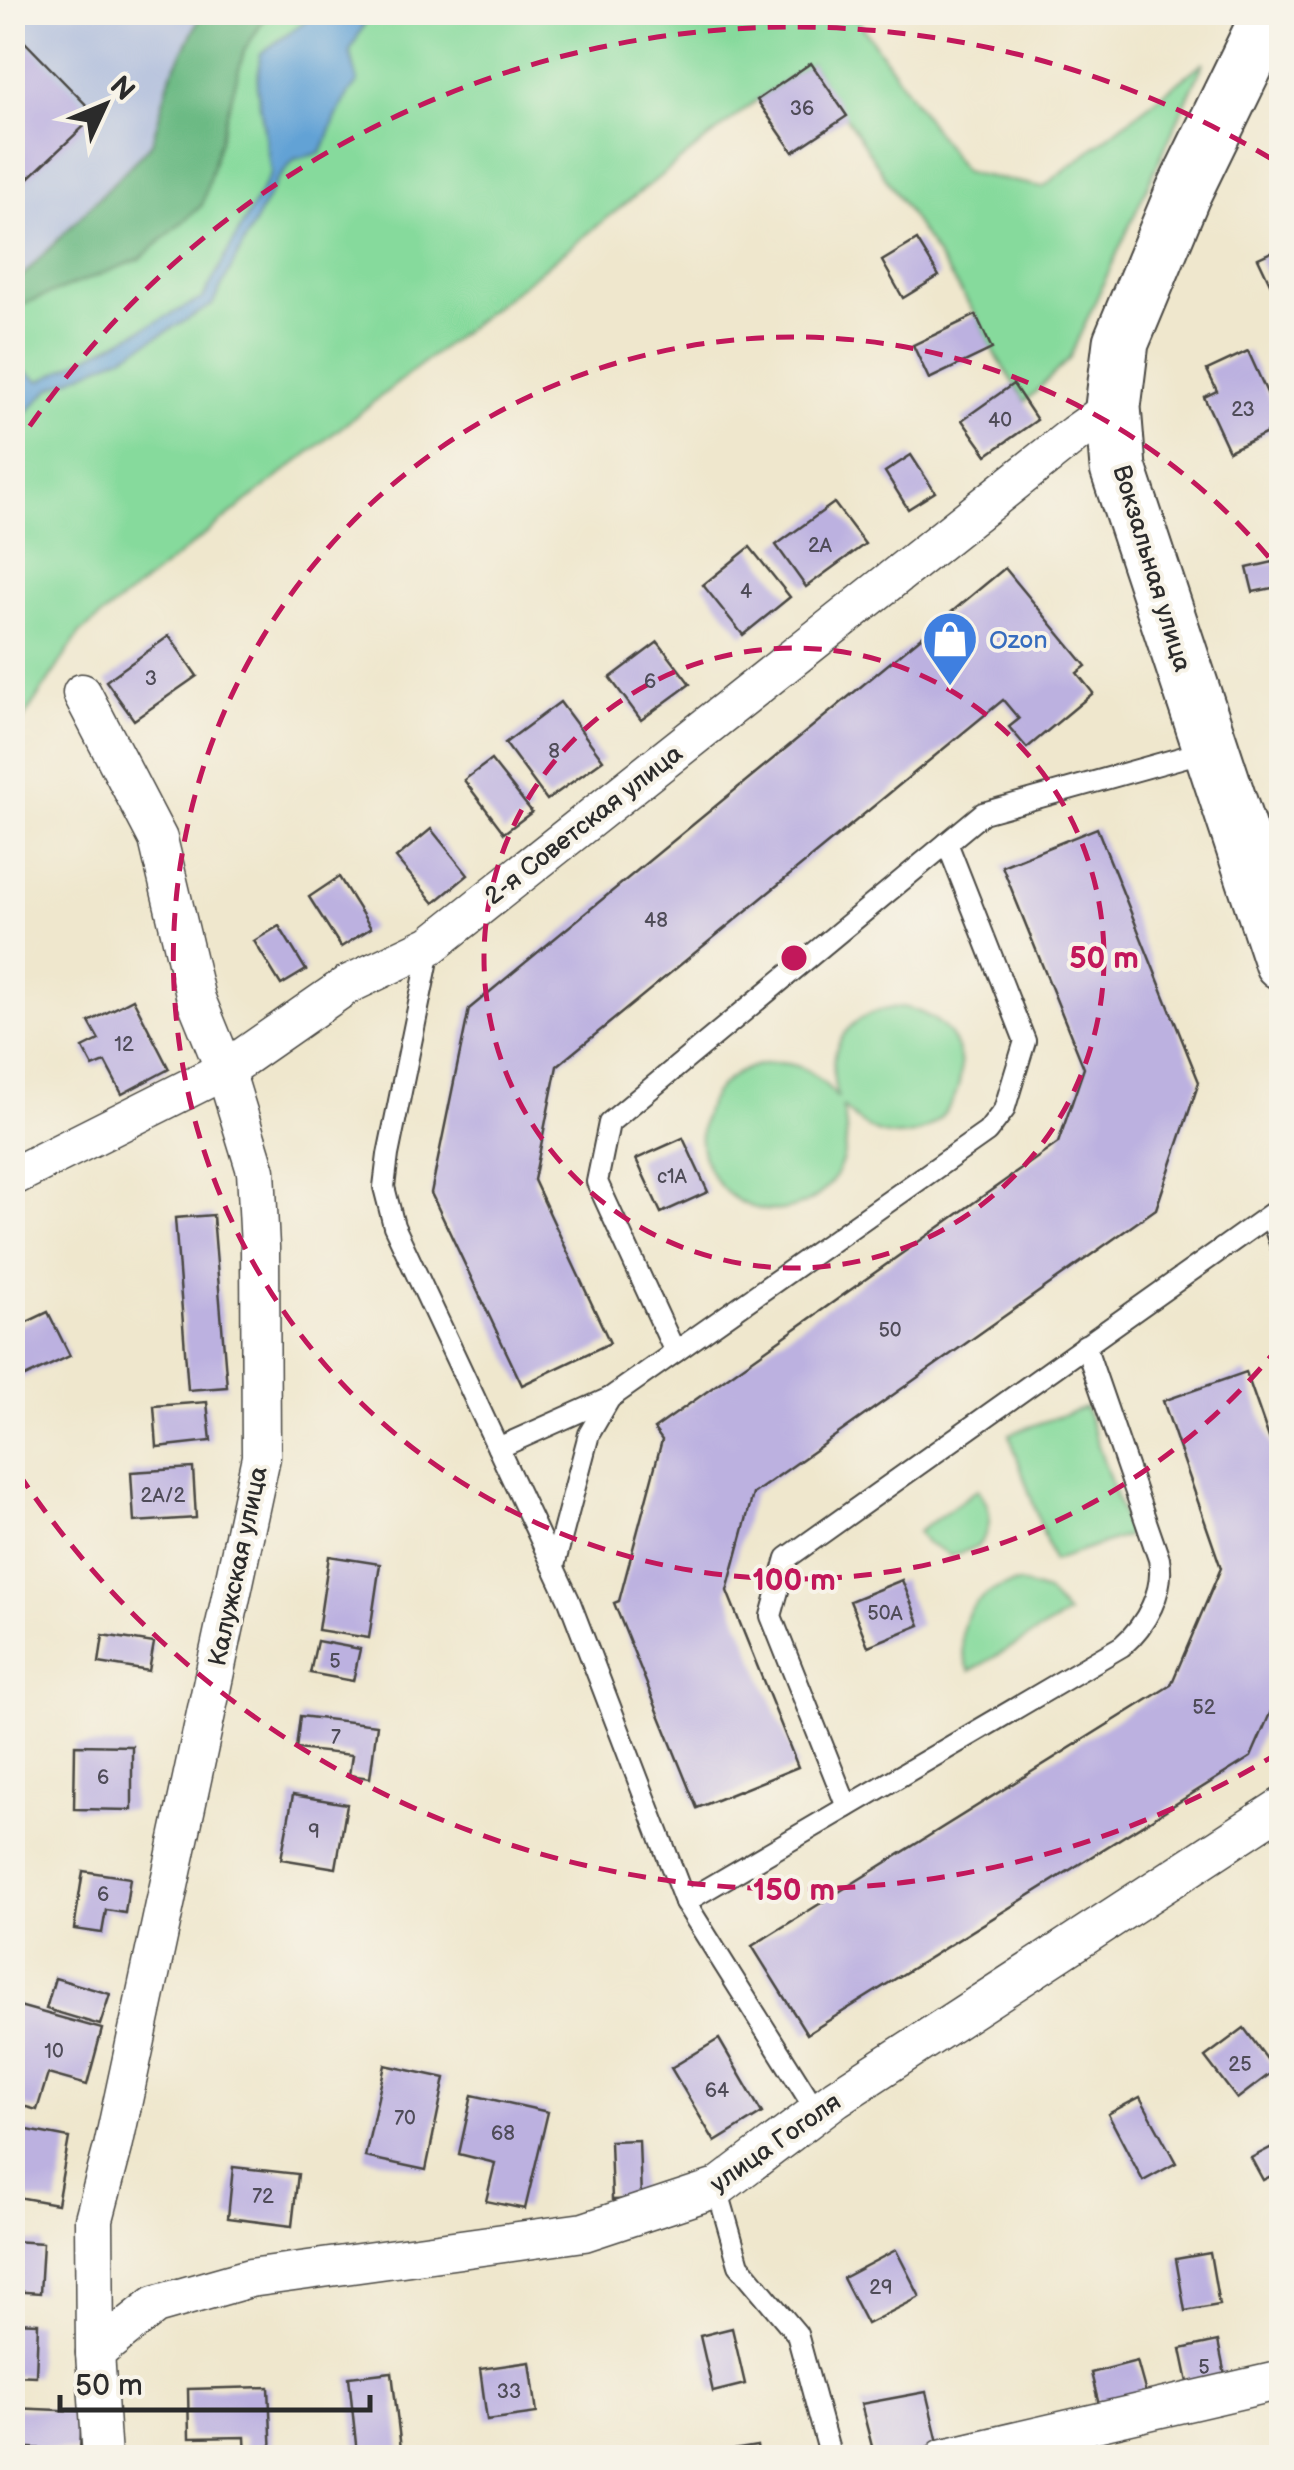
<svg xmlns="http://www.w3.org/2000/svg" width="1294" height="2470" font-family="'Balsamiq Sans',sans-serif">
<rect width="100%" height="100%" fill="#f7f3e8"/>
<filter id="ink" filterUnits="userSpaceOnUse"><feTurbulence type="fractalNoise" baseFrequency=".01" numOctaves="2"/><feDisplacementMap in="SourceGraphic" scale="20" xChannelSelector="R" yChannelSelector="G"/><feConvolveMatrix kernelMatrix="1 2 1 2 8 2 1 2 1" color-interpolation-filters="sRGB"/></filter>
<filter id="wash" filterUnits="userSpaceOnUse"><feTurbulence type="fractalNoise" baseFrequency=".0048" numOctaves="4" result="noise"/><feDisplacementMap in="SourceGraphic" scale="40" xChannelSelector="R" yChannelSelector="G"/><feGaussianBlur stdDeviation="2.25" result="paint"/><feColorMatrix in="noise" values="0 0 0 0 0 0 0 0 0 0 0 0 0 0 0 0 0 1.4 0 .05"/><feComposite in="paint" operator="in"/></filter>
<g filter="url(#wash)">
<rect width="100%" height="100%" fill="#efe7cd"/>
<polygon fill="#b9c5de" points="13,13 203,13 170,77 152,143 13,286"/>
<g fill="#86da9c" stroke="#588264" stroke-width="2.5">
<polygon points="268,13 853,13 964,172 1043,187 1204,62 1069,359 1025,402 992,349 976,315 811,64 757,100 80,633 20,724 13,727 13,308 140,259 202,205 244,51"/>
<path d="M 903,1007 C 1025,1036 929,1203 842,1106 C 871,1210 741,1251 705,1160 C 697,1141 701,1119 710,1101 C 728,1067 776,1052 810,1072 C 821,1079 829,1089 838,1098 C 822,1047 849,1009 903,1007 Z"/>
<polygon points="1085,1407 1129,1535 1053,1561 1009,1434"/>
<path d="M 978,1489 C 993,1509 994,1527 977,1547 L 951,1556 L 926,1543 L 918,1532 Z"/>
<path d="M 1019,1583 L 1047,1592 L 1067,1615 L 970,1671 C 948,1629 972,1588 1019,1583 Z"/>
</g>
<polygon fill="#6cba84" stroke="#4c7258" stroke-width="2.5" points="203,12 268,13 244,51 202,205 140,259 13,308 13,286 152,143 170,77"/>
<path fill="#62a2d5" stroke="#466680" stroke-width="2.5" d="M 312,13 L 374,13 L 366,21 L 350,51 L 358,82 C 339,102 333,128 321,153 L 295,159 L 277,180 L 212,305 L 129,353 L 51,388 L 13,426 L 13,379 L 25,371 L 40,381 L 203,298 L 271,173 L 257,86 L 261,53 L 312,17 Z"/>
<g id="blocks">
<g fill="#bcb1e0">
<polygon points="20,37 96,115 16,190 12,186 12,44"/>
<polygon points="811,63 847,116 793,152 757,100"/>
<polygon points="917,240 939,276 903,298 882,261"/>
<polygon points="1282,247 1282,309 1258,258"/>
<polygon points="976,315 992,349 929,379 913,345"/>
<polygon points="1248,351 1282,426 1229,451 1204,397 1217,391 1207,370"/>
<polygon points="1013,384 1037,420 987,455 962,420"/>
<polygon points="911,455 935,492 908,509 885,472"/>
<polygon points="834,503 865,544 806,587 776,545"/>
<polygon points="750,547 790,597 743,635 703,585"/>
<polygon points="1282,560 1282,586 1253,592 1247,568"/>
<polygon points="1005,568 1086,666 1077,673 1093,693 1027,748 1009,727 1019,719 1003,700 557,1066 534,1180 610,1343 522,1385 431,1193 469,1009"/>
<polygon points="169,636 197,676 134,720 106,681"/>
<polygon points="658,642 690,684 641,720 610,678"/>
<polygon points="560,702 603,760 547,800 505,743"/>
<polygon points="491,760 532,812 504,833 464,780"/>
<polygon points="1097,828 1199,1082 1156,1209 753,1494 727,1591 798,1767 697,1808 614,1603 619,1601 662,1440 654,1429 1058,1143 1084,1068 1002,866"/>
<polygon points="431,829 468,875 434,903 396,858"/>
<polygon points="339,877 371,928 341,947 309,897"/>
<polygon points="279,926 306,970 281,985 254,941"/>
<polygon points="133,999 169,1069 122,1094 105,1062 93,1067 83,1048 99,1040 89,1022"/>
<polygon points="683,1138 708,1192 661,1213 636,1159"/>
<polygon points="213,1215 227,1387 188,1390 175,1218"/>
<polygon points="48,1312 70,1356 12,1383 12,1329"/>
<polygon points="1246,1372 1282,1475 1282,1686 1251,1757 807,2034 752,1946 1171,1685 1221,1568 1163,1401"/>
<polygon points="207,1402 211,1441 157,1447 154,1406"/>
<polygon points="193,1468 196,1518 134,1522 131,1472"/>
<polygon points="329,1556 380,1564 369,1638 318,1630"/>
<polygon points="902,1580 920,1625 868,1646 850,1601"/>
<polygon points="103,1635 154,1643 149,1671 99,1663"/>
<polygon points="317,1641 360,1649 353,1681 310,1673"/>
<polygon points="300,1716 377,1725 370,1778 349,1775 352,1755 296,1749"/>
<polygon points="75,1745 132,1746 132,1810 74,1809"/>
<polygon points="293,1795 347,1804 336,1868 281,1859"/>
<polygon points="83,1871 130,1878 125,1913 106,1910 102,1933 74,1929"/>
<polygon points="55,1978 110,1994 100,2025 46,2009"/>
<polygon points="12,2004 102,2029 87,2085 48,2074 37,2110 12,2103"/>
<polygon points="1244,2028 1275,2070 1237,2099 1205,2057"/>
<polygon points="719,2039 762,2113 715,2142 671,2068"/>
<polygon points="385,2065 445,2078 426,2170 365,2157"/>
<polygon points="472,2095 548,2112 525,2209 486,2201 495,2163 459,2154"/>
<polygon points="1140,2097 1176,2163 1143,2181 1108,2114"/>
<polygon points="12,2127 69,2138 57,2204 12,2196"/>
<polygon points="639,2140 641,2199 612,2200 610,2141"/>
<polygon points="1276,2145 1282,2155 1282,2170 1263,2180 1251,2158"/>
<polygon points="233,2167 298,2174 292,2226 228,2218"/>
<polygon points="12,2241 43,2243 40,2293 12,2291"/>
<polygon points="896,2250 920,2297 867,2324 843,2278"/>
<polygon points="1210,2253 1219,2305 1185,2311 1176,2259"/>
<polygon points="12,2322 38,2323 36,2376 12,2375"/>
<polygon points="732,2328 745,2384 713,2392 700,2336"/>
<polygon points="1218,2341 1227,2385 1190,2392 1181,2349"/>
<polygon points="1137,2361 1147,2397 1100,2409 1091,2373"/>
<polygon points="530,2362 537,2413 487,2420 480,2369"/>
<polygon points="392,2372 401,2449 357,2454 349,2377"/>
<polygon points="269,2387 272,2458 246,2458 245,2437 189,2438 188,2389"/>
<polygon points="926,2392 940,2451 912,2458 875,2458 861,2404"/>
<polygon points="12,2408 82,2411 80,2451 12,2447"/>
<polygon points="757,2446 759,2458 704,2458 703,2455"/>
</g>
</g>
</g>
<g filter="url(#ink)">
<use href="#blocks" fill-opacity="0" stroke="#484743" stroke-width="2.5"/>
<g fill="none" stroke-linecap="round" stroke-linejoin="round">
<g stroke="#484743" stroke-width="24">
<g id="lane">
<polyline points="431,945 388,1155 384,1187 394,1226 569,1600 685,1902 817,2112"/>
<polyline points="1270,1215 1282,1249"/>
<polyline points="675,1352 597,1182 609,1123 983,813 1209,750"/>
<polyline points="498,1448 610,1398 987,1132 1004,1110 1025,1041 947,843"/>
<polyline points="554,1566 589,1434 610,1398"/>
<polyline points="847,1807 771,1616 787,1558 1282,1206"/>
<path d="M 685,1902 L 1122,1646 C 1146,1625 1165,1591 1159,1559 L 1085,1345"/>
<polyline points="717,2188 739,2265 797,2334 831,2458"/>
</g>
</g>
<g stroke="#484743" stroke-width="41">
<g id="street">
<polyline points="82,693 158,839 196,999 225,1070 256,1171 260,1247 261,1457 113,2147 94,2219 95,2353 102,2458"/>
<polyline points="12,1177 225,1070 347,985 431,945 1075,434 1113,407"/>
<polyline points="95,2353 155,2305 250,2278 584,2232 717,2188 836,2098 1282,1807"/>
<polyline points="944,2458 1282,2380"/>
</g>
</g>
<g stroke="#484743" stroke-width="59">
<polyline id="primary" points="1271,12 1183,193 1121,342 1113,407 1118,468 1282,962"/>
</g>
<use href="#lane" stroke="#fff" stroke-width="20"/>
<use href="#street" stroke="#fff" stroke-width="38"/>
<use href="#primary" stroke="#fff" stroke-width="55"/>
</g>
</g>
<g fill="none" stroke="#c2185b" stroke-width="5" stroke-dasharray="18 12">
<circle cx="794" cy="958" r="310"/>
<path d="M1280 1345A621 621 0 1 1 1280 571"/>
<path d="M1280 1752A931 931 0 0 1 13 1465M13 451A931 931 0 0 1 1280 164"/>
</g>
<defs>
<g id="shop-pin" transform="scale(2.875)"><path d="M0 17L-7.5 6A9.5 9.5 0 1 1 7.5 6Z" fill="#3f7fe0" stroke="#f7f3e8"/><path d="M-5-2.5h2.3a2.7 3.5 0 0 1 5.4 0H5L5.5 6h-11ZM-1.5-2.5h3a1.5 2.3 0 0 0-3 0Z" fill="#fff"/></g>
</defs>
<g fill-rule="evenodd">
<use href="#shop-pin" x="950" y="639"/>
</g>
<g text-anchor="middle" stroke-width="8" stroke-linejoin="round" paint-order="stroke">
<g font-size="20" fill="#4f4c58">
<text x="802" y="115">36</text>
<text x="1243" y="416">23</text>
<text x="1000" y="427">40</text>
<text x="820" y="552">2А</text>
<text x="746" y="598">4</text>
<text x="151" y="685">3</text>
<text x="650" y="688">6</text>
<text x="554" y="758">8</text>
<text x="656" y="927">48</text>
<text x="124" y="1051">12</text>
<text x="672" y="1183">с1А</text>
<text x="890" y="1337">50</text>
<text x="163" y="1502">2А/2</text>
<text x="885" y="1620">50А</text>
<text x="335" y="1668">5</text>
<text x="1204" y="1714">52</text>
<text x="336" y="1744">7</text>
<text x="103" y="1784">6</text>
<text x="314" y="1838">9</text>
<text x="103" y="1901">6</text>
<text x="54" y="2058">10</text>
<text x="1240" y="2071">25</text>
<text x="717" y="2097">64</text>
<text x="405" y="2125">70</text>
<text x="503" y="2140">68</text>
<text x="263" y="2203">72</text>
<text x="881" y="2294">29</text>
<text x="1204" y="2374">5</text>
<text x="509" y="2398">33</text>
</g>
<g font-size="25" fill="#2b2b2b" stroke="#f7f3e8">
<text transform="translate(1153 568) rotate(73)" y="9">Вокзальная улица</text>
<text transform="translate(583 824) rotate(-38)" y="9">2-я Советская улица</text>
<text transform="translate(237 1566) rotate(-78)" y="9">Калужская улица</text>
<text transform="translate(775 2142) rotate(-35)" y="9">улица Гоголя</text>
</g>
<g font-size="25" fill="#366cbe" stroke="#f7f3e8" text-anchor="start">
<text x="989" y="648">Ozon</text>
</g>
</g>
<circle cx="794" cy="958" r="15" fill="#c2185b" stroke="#f7f3e8" stroke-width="5"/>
<g font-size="30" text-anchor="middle" font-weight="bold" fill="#c2185b" stroke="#f7f3e8" stroke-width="8" stroke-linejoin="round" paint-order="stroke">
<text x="1104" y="968">50 m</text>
<text x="794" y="1590">100 m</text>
<text x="794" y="1900">150 m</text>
</g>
<rect width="1294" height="2470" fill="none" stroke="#f7f3e8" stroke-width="50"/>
<g transform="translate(105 105) rotate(46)" stroke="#f7f3e8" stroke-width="8" paint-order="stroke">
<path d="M0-8L18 38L0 25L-18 38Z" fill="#2b2b2b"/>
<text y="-15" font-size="28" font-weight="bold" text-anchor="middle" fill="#2b2b2b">N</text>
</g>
<path d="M60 2395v15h310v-15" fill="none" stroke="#2b2b2b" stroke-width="5"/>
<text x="75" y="2395" font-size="30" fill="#2b2b2b" stroke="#f7f3e8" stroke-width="8" paint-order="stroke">50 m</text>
</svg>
